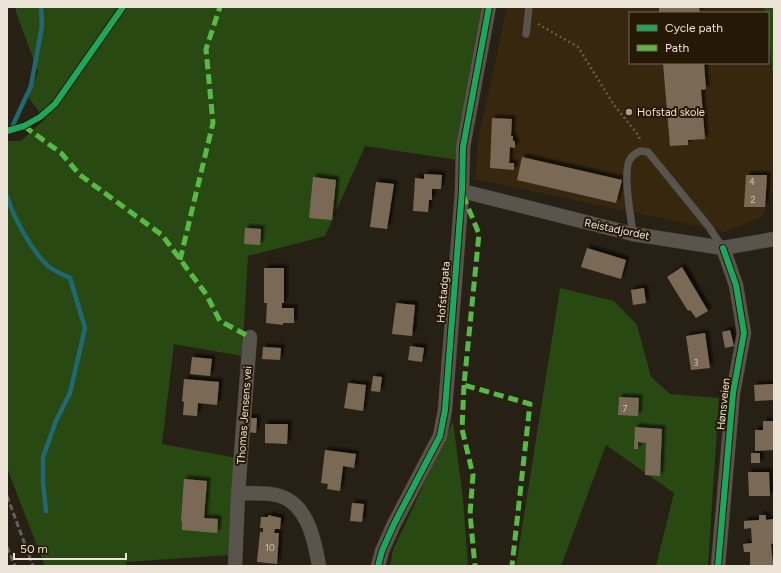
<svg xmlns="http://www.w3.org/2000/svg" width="781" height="573" font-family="Figtree,sans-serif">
<defs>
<filter id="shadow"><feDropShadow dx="3.5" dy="-3.5" stdDeviation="1" flood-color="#0009"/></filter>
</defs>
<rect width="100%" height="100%" fill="#272015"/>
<polygon fill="#37270f" points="507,7 764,7 765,13 630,13 630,63 768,63 768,37 774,84 774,189 763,216 725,232 475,179 478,141"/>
<g fill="#294913">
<polygon points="16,7 486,7 458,160 365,146 325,236 248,256 242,356 174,344 162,444 236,458 230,555 126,562 126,566 45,566 7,468 7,141 21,141 45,119 28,97 38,72 16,12"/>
<polygon points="764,7 774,7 774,84 768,37 768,13 765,13"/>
<polygon points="560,288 614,301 637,325 651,377 670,394 719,398 708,566 656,566 674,493 606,445 561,566 516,566"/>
<polygon points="453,422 463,499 468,566 390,566 393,550"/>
</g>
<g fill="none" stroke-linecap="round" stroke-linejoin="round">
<g stroke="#206973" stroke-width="4.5">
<polyline points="13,125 31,86 42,26 41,7"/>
<path d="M 7,196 C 13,217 32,251 48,266 C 53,271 63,274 70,278 L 85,328 L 70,393 L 56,421 L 43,457 L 43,482 L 46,511"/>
</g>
</g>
<g fill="#7a6b55" filter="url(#shadow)">
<polygon points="659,7 699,7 700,13 659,13"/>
<polygon points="663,63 704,63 706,89 701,90 705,139 688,140 688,145 670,146"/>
<polygon points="492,118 512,119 511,136 513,136 513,141 515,141 515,148 510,147 509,163 514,163 514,170 490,168"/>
<polygon points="522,157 622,180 616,203 517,180"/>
<polygon points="424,174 442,175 441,189 432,189 432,200 429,200 428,212 413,211 415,178 424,179"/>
<polygon points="746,175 767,175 765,207 744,207"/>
<polygon points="313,177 336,180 332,220 309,218"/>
<polygon points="376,182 394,184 387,229 370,227"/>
<polygon points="245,228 261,229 260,245 244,244"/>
<polygon points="587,248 626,260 621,279 581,267"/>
<polygon points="682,267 708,311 696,318 690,310 688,311 667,277"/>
<polygon points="264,268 284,268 284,303 282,303 282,308 294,308 294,323 283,323 283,325 266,323 267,303 264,303"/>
<polygon points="644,288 646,303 633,305 631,290"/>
<polygon points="396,303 415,305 412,336 392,334"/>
<polygon points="730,330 734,346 725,348 722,332"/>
<polygon points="705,333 710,368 691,370 686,336"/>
<polygon points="410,346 424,348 422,362 408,360"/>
<polygon points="263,347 281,348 280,360 262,359"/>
<polygon points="192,357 212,359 210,376 190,374"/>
<polygon points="373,376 382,377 380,392 371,391"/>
<polygon points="184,379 219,382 217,405 198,403 197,416 183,415 184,402 182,401"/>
<polygon points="348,383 366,385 363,411 344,408"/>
<polygon points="773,384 774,400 755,401 754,385"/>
<polygon points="619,397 639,398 638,416 618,415"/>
<polygon points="248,418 257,418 256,433 247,432"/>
<polygon points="763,421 774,421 774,450 755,451 755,430 763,430"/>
<polygon points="265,424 288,424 287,444 265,443"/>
<polygon points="635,427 662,429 660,476 645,475 646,443 638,442 638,449 634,449"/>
<polygon points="325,450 356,454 354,468 343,466 340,491 327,489 328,484 321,483"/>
<rect x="751" y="453" width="9" height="10"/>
<polygon points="748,472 769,472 770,496 749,496"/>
<polygon points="184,479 207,481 204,518 218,519 217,533 182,530 182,521 181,521"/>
<polygon points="352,503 364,504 362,522 350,521"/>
<polygon points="268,515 281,518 280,529 275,529 274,533 279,533 277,564 257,562 260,532 263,532 263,528 260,528 261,517 268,517"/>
<polygon points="759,515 766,515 766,520 773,519 774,543 771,544 773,566 750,566 750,552 744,552 743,544 752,543 751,528 744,529 744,521 759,520"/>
</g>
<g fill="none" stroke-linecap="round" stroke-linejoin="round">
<g stroke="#403931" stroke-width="8">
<g id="lane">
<polyline points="526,34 529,7"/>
<path d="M 633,234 C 631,217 623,176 629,161 C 631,156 636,153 640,151 L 648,152 L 709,227 L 722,247"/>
</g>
</g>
<g stroke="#403931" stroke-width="15">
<g id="street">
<polyline points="462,191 633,234 723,248 774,239"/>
<path d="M 238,493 C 252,494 273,491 287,499 C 309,511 315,543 319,566"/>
<polyline points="235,566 238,493 250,337"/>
<polyline points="378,566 382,551 394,524 440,436 445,410 462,191 463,147 489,7"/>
<polyline points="718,566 733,393 744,333 736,285 723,248"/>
</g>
</g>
<polyline stroke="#625d56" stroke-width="2.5" stroke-dasharray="2 3" stroke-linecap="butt" points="538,24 578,47 614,105 639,136 640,142"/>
<use href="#lane" stroke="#59544c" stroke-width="7"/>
<use href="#street" stroke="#59544c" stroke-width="14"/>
<g stroke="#656058" stroke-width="3" stroke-dasharray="6 3" stroke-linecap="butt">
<polyline points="7,496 33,566"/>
<polyline points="7,547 15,566"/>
</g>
<g stroke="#58b947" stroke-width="5" stroke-dasharray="10 5" stroke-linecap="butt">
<polyline points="24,126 61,153 80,175 162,235 206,294 220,321 250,337"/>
<polyline points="463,195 479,234 464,385 530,404 512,566"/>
<polyline points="180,260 213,123 206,49 220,7"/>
<polyline points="464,385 462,429 473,475 470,514 475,566"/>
</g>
<g stroke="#251805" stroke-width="8">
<g id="cycleway">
<polyline points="7,131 24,126 40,117 55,104 123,7"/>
<polyline points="378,566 382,551 394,524 440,436 445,410 462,191 463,147 489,7"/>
<polyline points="718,566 733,393 744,333 736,285 723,248"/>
</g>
</g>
<use href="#cycleway" stroke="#20a55d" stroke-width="6"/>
</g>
<circle fill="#a79f93" stroke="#251805" stroke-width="1.5" cx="629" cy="112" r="4"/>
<g text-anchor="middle" stroke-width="4" stroke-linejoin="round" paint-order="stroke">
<g font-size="9" fill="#d0c5b6">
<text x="752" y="185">4</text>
<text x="753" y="203">2</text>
<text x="696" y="366">3</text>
<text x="625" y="412">7</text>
<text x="270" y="551">10</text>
</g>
<g font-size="11" fill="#ece3d7" stroke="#251805" text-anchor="start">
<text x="637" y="116">Hofstad skole</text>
</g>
<g font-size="11" fill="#ece3d7" stroke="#251805">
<text transform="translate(617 229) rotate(12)" y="4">Reistadjordet</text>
<text transform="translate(443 292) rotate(-85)" y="4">Hofstadgata</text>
<text transform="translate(723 404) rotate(-84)" y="4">Hønsveien</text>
<text transform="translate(244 415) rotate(-86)" y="4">Thomas Jensens vei</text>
</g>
</g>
<rect width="781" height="573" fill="none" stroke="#ece3d7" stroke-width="16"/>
<rect x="629" y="12" width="140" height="52" fill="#251805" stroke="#756959"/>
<rect x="637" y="25" width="20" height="6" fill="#20a55d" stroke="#756959"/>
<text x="665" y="32" font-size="12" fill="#ece3d7">Cycle path</text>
<rect x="637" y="45" width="20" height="6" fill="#58b947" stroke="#756959"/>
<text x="665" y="52" font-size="12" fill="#ece3d7">Path</text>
<path d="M14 553v6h112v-6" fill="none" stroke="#ece3d7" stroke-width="2"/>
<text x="20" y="553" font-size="12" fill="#ece3d7" stroke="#251805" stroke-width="3" paint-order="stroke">50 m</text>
</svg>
